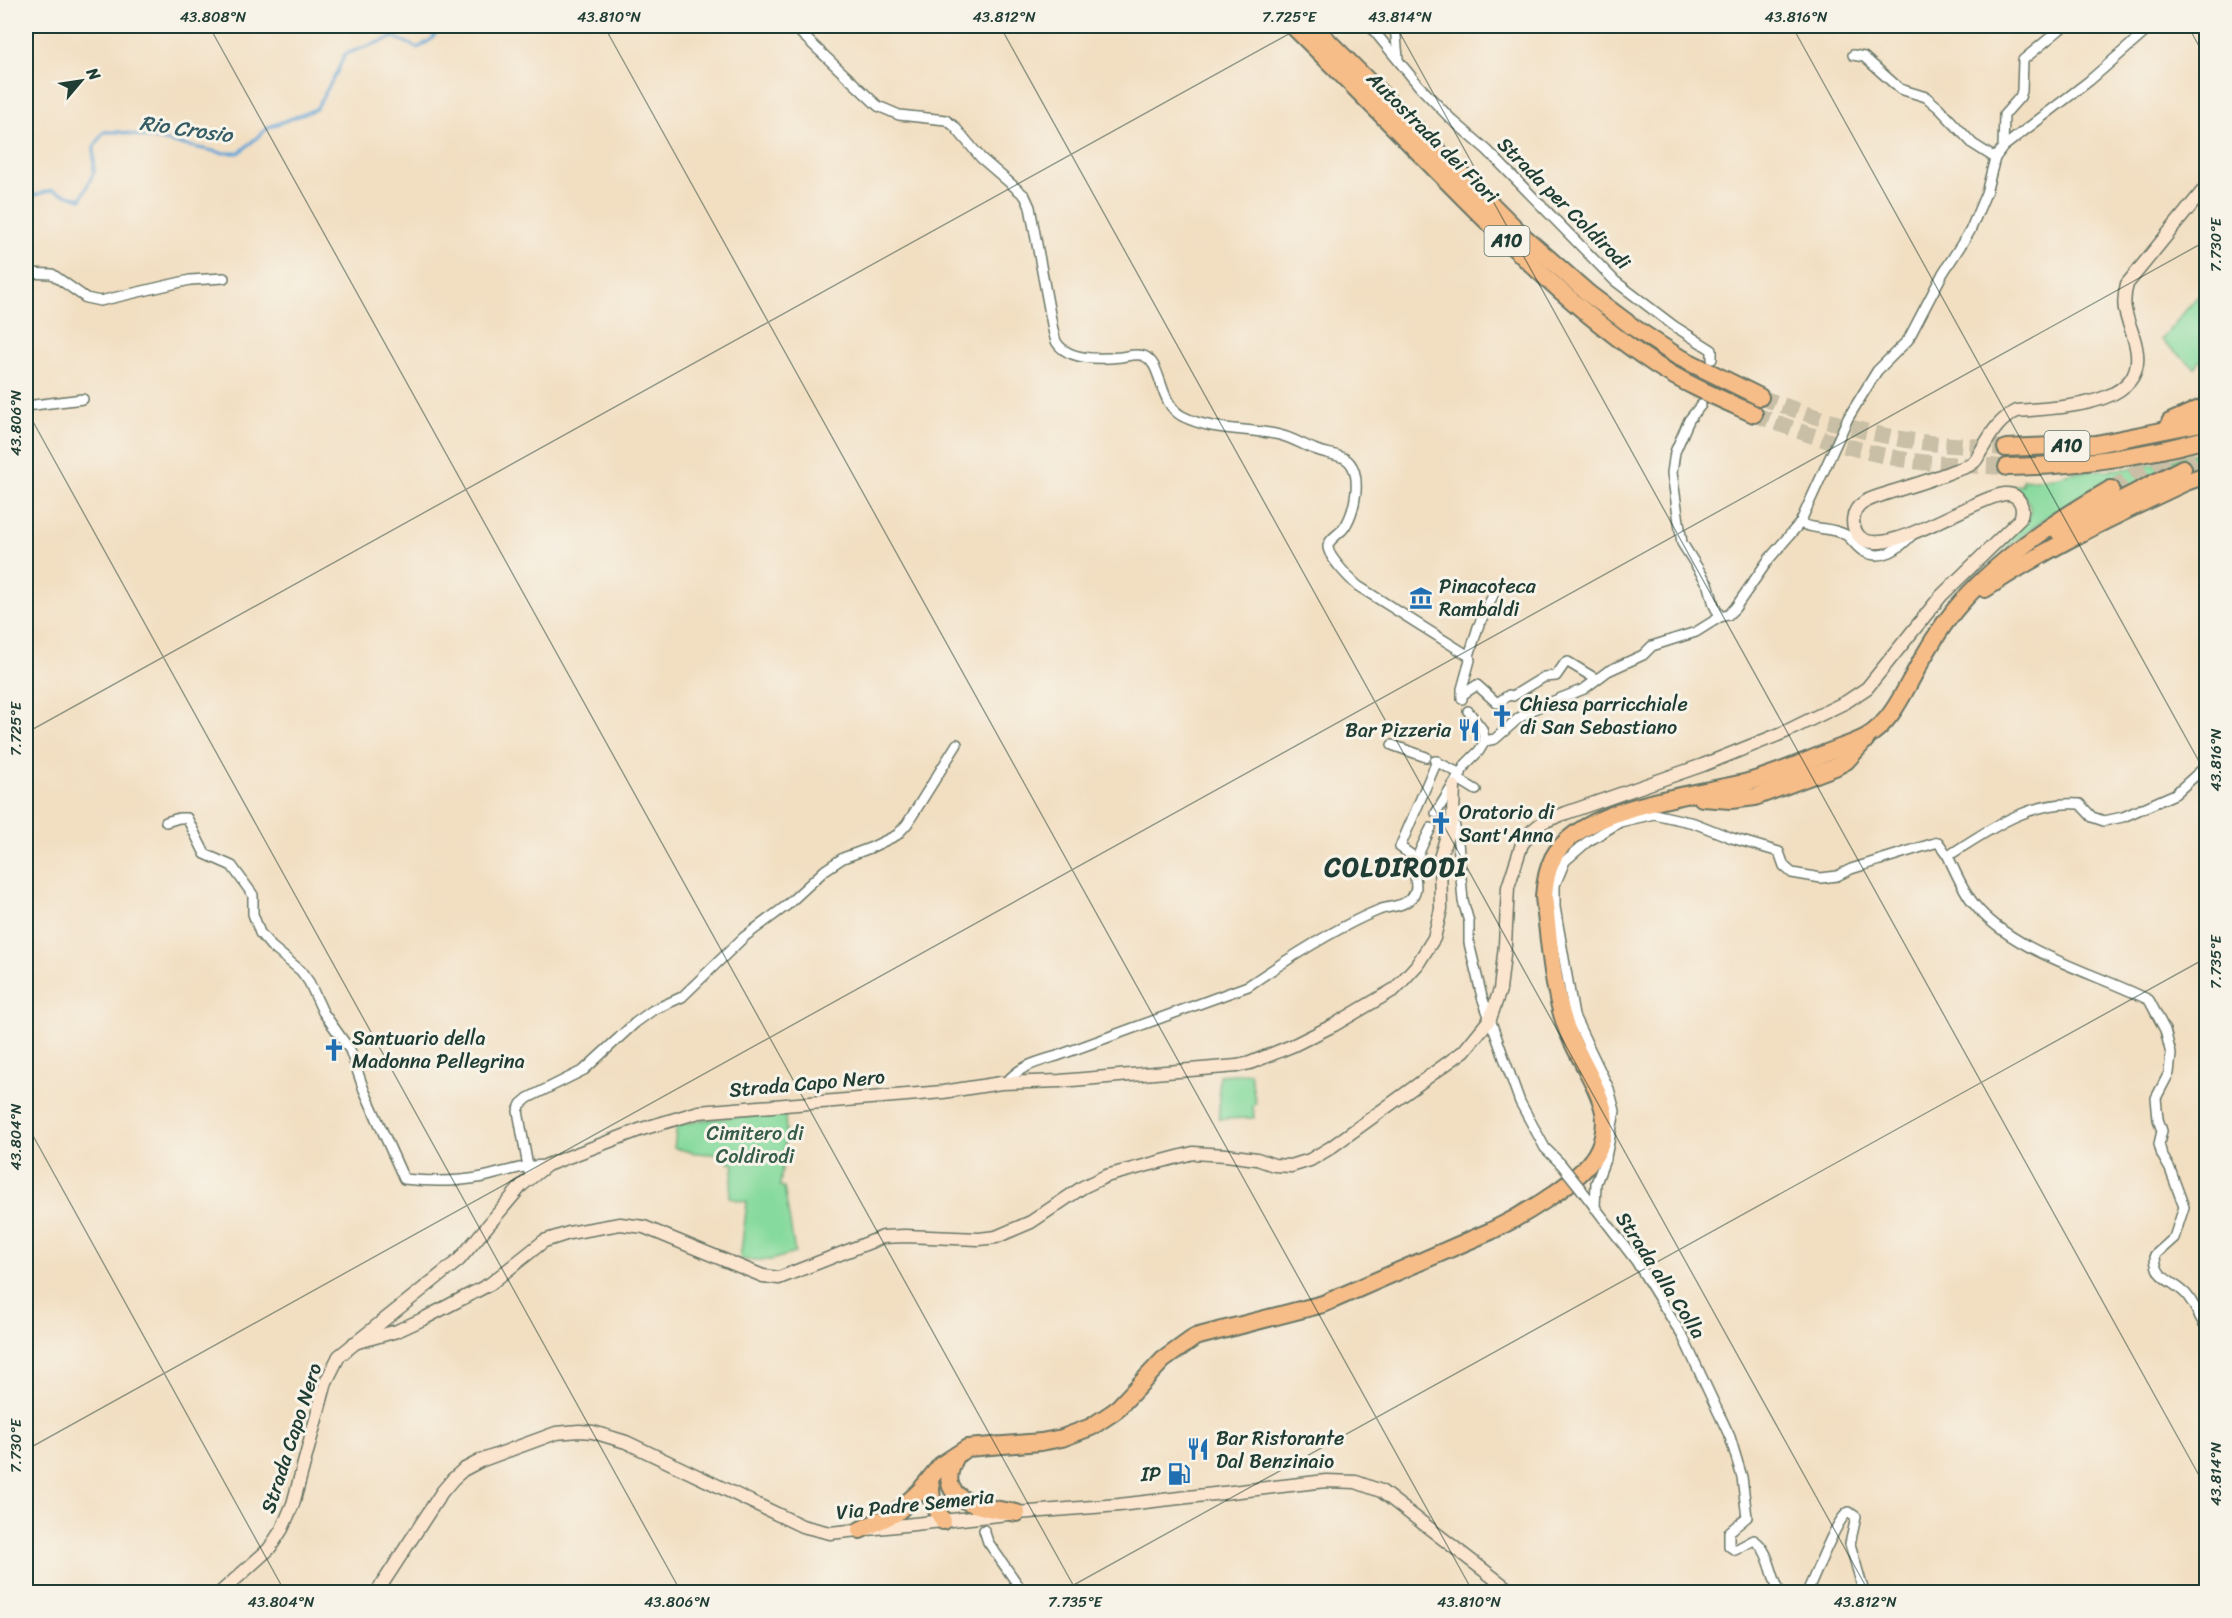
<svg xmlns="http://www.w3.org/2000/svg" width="2232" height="1618" font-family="Sriracha,sans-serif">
<rect width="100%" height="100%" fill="#f7f3e8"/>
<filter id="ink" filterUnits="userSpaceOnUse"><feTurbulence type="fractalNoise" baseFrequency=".0167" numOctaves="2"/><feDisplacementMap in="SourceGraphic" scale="12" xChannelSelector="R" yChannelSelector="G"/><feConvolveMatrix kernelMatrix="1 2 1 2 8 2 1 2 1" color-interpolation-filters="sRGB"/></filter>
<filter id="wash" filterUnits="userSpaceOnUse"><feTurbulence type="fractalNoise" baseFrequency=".008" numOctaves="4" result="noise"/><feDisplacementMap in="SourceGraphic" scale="24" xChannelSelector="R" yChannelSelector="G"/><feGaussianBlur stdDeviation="1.35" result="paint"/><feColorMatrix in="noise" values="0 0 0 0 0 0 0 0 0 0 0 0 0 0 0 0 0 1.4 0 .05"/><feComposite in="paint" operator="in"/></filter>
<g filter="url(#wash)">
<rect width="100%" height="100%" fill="#f2dfc2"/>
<g fill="#86da9d" stroke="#528c68" stroke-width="1.5">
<polygon points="2206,286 2206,354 2195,368 2161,340"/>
<path d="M 2206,451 L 2206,470 L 2117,493 L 2110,479 L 2050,515 L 1972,573 C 1986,559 2021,531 2029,516 C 2034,503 2021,490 2010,488 L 2011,486 L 2022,485 L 2022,480 L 2051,478 L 2073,472 L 2136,468 Z"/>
<polygon points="1250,1073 1256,1104 1253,1105 1254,1118 1219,1119 1219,1075"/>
<polygon points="785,1112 786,1133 780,1186 784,1187 795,1253 771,1260 740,1260 747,1202 729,1198 734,1164 728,1163 726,1155 696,1153 674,1148 677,1125 703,1120"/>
</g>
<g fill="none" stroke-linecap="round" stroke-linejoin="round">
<polyline stroke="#61a3d5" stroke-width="3" points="26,198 52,190 81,199 94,172 94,147 104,132 120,132 223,153 239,153 269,127 316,109 337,72 345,54 394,37 418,48 432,39 441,26"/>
</g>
</g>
<g filter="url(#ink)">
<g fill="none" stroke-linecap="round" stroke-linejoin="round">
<g stroke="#c8bfa6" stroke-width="16" stroke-dasharray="16 8" stroke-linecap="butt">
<path d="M 1760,397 C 1805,414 1850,429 1896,438 C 1932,445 1970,446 2006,448"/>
<path d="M 1754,414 C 1801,433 1850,449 1900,459 C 1935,465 1972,465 2007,467"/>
<polyline points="2183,468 2206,455"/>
<polyline points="2111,489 2186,445"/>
</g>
<g stroke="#697666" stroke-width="12">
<g id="street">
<path d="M 793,26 L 878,106 L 899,115 L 946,120 L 954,126 L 981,158 L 1025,196 L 1030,207 L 1053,330 C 1054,334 1055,340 1057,343 C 1069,361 1103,359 1121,357 C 1128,356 1138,353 1144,356 C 1163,364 1158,403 1182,416 C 1211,431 1244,428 1275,434 C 1289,436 1301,444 1314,449 C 1323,453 1335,454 1344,458 C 1365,469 1355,515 1343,529 C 1339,534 1329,539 1328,546 C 1327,556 1351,580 1358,586 L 1469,656"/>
<polyline points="1370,26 1419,86 1451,119 1487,150 1615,281 1674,326 1712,350 1712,359"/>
<polyline points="1395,26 1398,58"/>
<polyline points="1853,55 1864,57 1900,89 1926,97 1939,108 1973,144 1995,158"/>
<polyline points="2003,147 2089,81 2152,26"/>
<polyline points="26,273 52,274 86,298 100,301 190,280 224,278"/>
<polyline points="1701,405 1689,420 1675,452 1672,473 1682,543 1709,586 1714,605 1720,617"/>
<polyline points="26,406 83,399"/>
<path d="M 1800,523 C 1814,530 1832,527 1846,535 C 1852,539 1856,547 1863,551 C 1883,562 1900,548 1913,534"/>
<polyline points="1462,695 1477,685 1497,703 1509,695 1513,696 1544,677 1556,676 1565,663 1568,662 1596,679"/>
<polyline points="1462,699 1462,689 1470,660 1469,656 1478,627 1495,591"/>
<polyline points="1485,741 1495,739 1519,718 1536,708 1584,689 1608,671 1643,655 1652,646 1696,632 1720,617 1728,615 1735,608 1769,559 1800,523 1848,418 1877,371 1908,340 1943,273 1970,231 1986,193 1995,158 2003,147 2004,115 2020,97 2022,91 2023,60 2064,26"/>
<polyline points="1392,745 1426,757"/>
<polyline points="1435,761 1461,774"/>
<polyline points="1437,761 1400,847 1417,859 1440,864"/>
<polyline points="1458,779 1476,790"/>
<path d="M 1649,809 L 1654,814 L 1694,823 L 1732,838 L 1779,852 L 1784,866 L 1792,873 L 1821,878 L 1837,876 L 1851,869 L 1938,842 L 1948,856 C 1989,830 2029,800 2080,804 L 2092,817 L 2104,821 L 2123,817 L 2175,794 L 2206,766"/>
<polyline points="1436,813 1466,764 1479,751 1485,741 1482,729 1468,711"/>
<polyline points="1453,818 1458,842 1463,901 1469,922 1469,943 1482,997 1520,1102 1545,1148 1561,1164"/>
<path d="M 166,822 L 179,818 L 187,818 L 205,854 L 232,866 L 253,895 L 253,914 L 260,933 L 271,946 L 301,971 L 309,982 L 323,1012 L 350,1050 L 364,1090 L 404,1179 C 430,1182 457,1182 483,1177 C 505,1172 524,1165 547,1165"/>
<path d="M 1948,856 C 1955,872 1963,890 1974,904 C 2012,952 2096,973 2149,1000 L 2165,1030 L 2171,1054 L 2169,1073 L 2156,1098 L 2158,1119 L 2162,1131 L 2159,1144 L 2162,1155 L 2170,1169 L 2184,1207 L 2174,1238 L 2155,1255 C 2155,1280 2170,1278 2186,1294 C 2194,1303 2199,1317 2206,1327"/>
<path d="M 1006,1083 C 1019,1066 1037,1062 1057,1056 L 1248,986 C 1286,960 1337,927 1379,910 C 1390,906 1404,907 1412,897 C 1420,888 1413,876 1415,866 C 1416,856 1426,838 1431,828"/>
<polyline points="530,1178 518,1111 521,1104 528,1098 584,1070 635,1023 653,1010 682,997 744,937 786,906 825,870 843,858 870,848 897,835 907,824 957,744"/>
<path d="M 1581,1189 L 1636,1261 L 1683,1337 L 1730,1437 L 1742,1477 L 1747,1517 L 1729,1532 L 1729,1546 L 1735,1550 L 1754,1540 C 1770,1550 1771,1577 1780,1592"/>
<polyline points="1595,1208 1596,1183 1606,1157 1615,1111 1609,1089 1574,1016 1555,907 1555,885 1565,861 1587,842 1620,822 1654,814"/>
<polyline points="984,1530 988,1542 1023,1592"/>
<path d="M 1807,1592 C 1815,1577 1837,1516 1849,1512 L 1856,1517 L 1850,1544 L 1864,1592"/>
</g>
</g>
<g stroke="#697666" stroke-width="15">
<g id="secondary">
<path d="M 354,1343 L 397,1331 L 423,1319 L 490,1284 L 544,1241 L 569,1233 L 620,1224 L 644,1227 L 763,1276 L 779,1278 L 883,1237 L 905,1236 L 979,1239 L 996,1237 L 1031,1222 L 1083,1187 L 1106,1176 L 1193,1153 L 1226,1155 L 1257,1159 L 1274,1165 L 1291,1166 L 1310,1160 L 1330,1148 L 1464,1051 L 1490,1019 L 1500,990 L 1505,945 L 1508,887 L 1522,844 L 1533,830 L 1543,822 L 1566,813 L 1703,765 L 1785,732 L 1846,702 L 1867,688 L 1941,596 L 2020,519 C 2025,508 2020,493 2005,494 C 1974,497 1880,564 1858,535 C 1850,525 1852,510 1863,503 C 1870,498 1880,496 1888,493 C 1910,486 1932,480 1953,471 C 1960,469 1969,467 1974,462 C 1977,460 1979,454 1981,451 C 1991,434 1999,419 2017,411 C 2056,407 2149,408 2136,347 C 2131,321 2119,313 2127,284 L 2206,187"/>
<polyline points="221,1592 269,1549 282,1529 293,1504 326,1382 339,1356 459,1260 522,1185 547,1165 642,1129 699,1112 943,1092 1001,1083 1060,1081 1237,1066 1250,1063 1294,1045 1334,1025 1395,989 1417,965 1434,938 1441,909 1440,858 1453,816 1454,786"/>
<polyline points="377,1592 442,1492 453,1479 463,1470 480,1461 556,1433 579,1431 593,1432 626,1442 802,1526 830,1533 1017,1513 1119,1505 1326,1481 1356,1482 1381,1491 1512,1592"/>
</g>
</g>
<g stroke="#697666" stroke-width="20">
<g id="highway">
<path d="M 1293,26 C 1345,77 1396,129 1447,181 C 1513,248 1578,313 1656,365 C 1687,385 1721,399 1754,414"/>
<polyline points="1313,26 1523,236 1589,294 1633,327 1677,356 1760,397"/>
<polyline points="2170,422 2206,406"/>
<polyline points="2006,448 2096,444 2206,422"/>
<path d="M 2007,467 C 2075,466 2141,457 2206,439"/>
<polyline points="2059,532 2183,468"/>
<path d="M 1985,589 C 2048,547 2118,514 2186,482 L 2206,475"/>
<polyline points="1702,798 1731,800 1755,797 1835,767 1846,761 1866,739"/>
<path d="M 957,1455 C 929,1503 984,1507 1017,1513"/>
<polyline points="930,1479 932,1500 943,1521"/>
<path d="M 860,1530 L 896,1513 L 919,1492 L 941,1465 L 967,1448 L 1041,1442 L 1062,1438 L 1091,1427 L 1115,1411 L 1163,1360 L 1195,1337 L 1323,1304 L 1491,1231 C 1520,1217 1573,1186 1592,1160 C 1602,1147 1607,1128 1604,1112 C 1598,1084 1575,1053 1565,1024 C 1552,985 1549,938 1544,897 C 1545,883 1547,870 1553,858 C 1580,806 1696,795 1748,782 C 1774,775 1799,764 1824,754 C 1838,748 1853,744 1866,737 C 1889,724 1901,698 1913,676 C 1925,653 1938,631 1954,611 C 1996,560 2054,522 2111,489"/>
</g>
</g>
<use href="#street" stroke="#fff" stroke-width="9"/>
<use href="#secondary" stroke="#fce5cf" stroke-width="12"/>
<use href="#highway" stroke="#f7bd88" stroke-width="16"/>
<g stroke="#697666" stroke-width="12" stroke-linecap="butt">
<polyline id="street-bridge" points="1561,1164 1581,1189"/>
</g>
<use href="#street-bridge" stroke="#fff" stroke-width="9"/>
</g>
</g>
<path fill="none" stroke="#1f3d34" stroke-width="1.5" stroke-opacity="0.45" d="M 209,26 L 1077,1592M 604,26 L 1473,1592M 1000,26 L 1869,1592M 1396,26 L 2206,1488M 1792,26 L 2206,774M 2188,26 L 2206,59M 26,409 L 681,1592M 26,733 L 1303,26M 26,1123 L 285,1592M 26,1450 L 2206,241M 1061,1592 L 2206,958"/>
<defs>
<g id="museum-bare" transform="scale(1.8)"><path d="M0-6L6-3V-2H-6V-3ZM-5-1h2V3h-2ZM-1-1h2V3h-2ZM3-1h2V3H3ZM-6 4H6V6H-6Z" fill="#1f6fb2" stroke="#f7f3e8" stroke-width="2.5" paint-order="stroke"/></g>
<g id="church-bare" transform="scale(1.8)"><path d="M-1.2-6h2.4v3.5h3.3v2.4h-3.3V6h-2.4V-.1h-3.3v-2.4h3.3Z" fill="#1f6fb2" stroke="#f7f3e8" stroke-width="2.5" paint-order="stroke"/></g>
<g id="restaurant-bare" transform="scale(1.8)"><path d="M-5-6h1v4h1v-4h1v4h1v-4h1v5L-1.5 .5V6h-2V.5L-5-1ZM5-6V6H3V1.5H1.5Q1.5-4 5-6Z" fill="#1f6fb2" stroke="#f7f3e8" stroke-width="2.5" paint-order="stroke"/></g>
<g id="fuel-bare" transform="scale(1.8)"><path d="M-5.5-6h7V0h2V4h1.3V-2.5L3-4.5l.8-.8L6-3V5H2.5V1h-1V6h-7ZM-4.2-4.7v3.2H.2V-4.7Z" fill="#1f6fb2" stroke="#f7f3e8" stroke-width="2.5" paint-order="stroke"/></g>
</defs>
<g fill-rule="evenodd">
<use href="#museum-bare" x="1421" y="598"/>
<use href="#church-bare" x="1502" y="716"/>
<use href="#restaurant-bare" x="1469" y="730"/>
<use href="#church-bare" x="1441" y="823"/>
<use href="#church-bare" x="334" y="1050"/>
<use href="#restaurant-bare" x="1198" y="1449"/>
<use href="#fuel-bare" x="1179" y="1474"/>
</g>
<g text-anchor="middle" stroke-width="6" stroke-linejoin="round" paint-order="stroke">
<g fill="#f7f3e8" stroke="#60746a" stroke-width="1.5">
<rect x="1484.5" y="226" width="45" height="30" rx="4.5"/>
<rect x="2044.5" y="431" width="45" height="30" rx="4.5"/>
</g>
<g font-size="18" font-weight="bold" fill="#1f3d34">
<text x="1507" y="247">A10</text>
<text x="2067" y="452">A10</text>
</g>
<g font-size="20" fill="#1f3d34" stroke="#f7f3e8">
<text transform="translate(1433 137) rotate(45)" y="7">Autostrada dei Fiori</text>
<text transform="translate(1564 203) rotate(45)" y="7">Strada per Coldirodi</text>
<text transform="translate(807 1083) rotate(-5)" y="7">Strada Capo Nero</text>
<text transform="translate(1661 1275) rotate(57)" y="7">Strada alla Colla</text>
<text transform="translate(291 1438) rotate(-72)" y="7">Strada Capo Nero</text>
<text transform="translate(915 1504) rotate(-6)" y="7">Via Padre Semeria</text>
</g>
<g font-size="20" fill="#1f3d34" stroke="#f7f3e8" text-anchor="start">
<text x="1439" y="593">Pinacoteca<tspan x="1439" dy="23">Rambaldi</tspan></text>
<text x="1520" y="711">Chiesa parricchiale<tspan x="1520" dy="23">di San Sebastiano</tspan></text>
<text x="1451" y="737" text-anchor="end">Bar Pizzeria</text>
<text x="1459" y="819">Oratorio di<tspan x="1459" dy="23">Sant'Anna</tspan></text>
<text x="352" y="1045">Santuario della<tspan x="352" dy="23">Madonna Pellegrina</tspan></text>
<text x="1216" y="1445">Bar Ristorante<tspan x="1216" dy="23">Dal Benzinaio</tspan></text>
<text x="1161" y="1481" text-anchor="end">IP</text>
</g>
<g font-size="20" fill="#345c49" stroke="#f7f3e8">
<text x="755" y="1140">Cimitero di<tspan x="755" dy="23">Coldirodi</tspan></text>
</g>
<g font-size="21" font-style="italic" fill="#335c64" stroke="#f7f3e8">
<text transform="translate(186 129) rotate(8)" y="7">Rio Crosio</text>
</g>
<g font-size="26" font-weight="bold" letter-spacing="1.5" fill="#1f3d34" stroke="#f7f3e8">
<text x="1396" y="876">COLDIRODI</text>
</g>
</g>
<rect width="2232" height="1618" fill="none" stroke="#f7f3e8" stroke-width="66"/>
<g transform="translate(81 81) rotate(61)" stroke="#f7f3e8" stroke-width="4.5" paint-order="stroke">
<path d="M0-4.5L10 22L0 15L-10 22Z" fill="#1f3d34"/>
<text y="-9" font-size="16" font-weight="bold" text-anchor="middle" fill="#1f3d34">N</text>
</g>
<rect x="33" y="33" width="2166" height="1552" fill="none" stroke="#1f3d34" stroke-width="2"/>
<g font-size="15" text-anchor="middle" fill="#1f3d34">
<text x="213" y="22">43.808°N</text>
<text x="609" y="22">43.810°N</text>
<text x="1004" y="22">43.812°N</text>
<text x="1289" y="22">7.725°E</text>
<text x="1400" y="22">43.814°N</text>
<text x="1796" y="22">43.816°N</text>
<text transform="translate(2216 245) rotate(-90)" y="5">7.730°E</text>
<text transform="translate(16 423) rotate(-90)" y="5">43.806°N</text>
<text transform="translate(16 729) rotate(-90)" y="5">7.725°E</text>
<text transform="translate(2216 760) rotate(-90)" y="5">43.816°N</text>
<text transform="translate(2216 962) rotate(-90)" y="5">7.735°E</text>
<text transform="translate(16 1137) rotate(-90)" y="5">43.804°N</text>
<text transform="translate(16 1446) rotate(-90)" y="5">7.730°E</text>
<text transform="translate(2216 1474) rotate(-90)" y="5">43.814°N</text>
<text x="281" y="1607">43.804°N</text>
<text x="677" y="1607">43.806°N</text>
<text x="1075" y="1607">7.735°E</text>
<text x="1469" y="1607">43.810°N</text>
<text x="1865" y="1607">43.812°N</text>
</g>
</svg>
